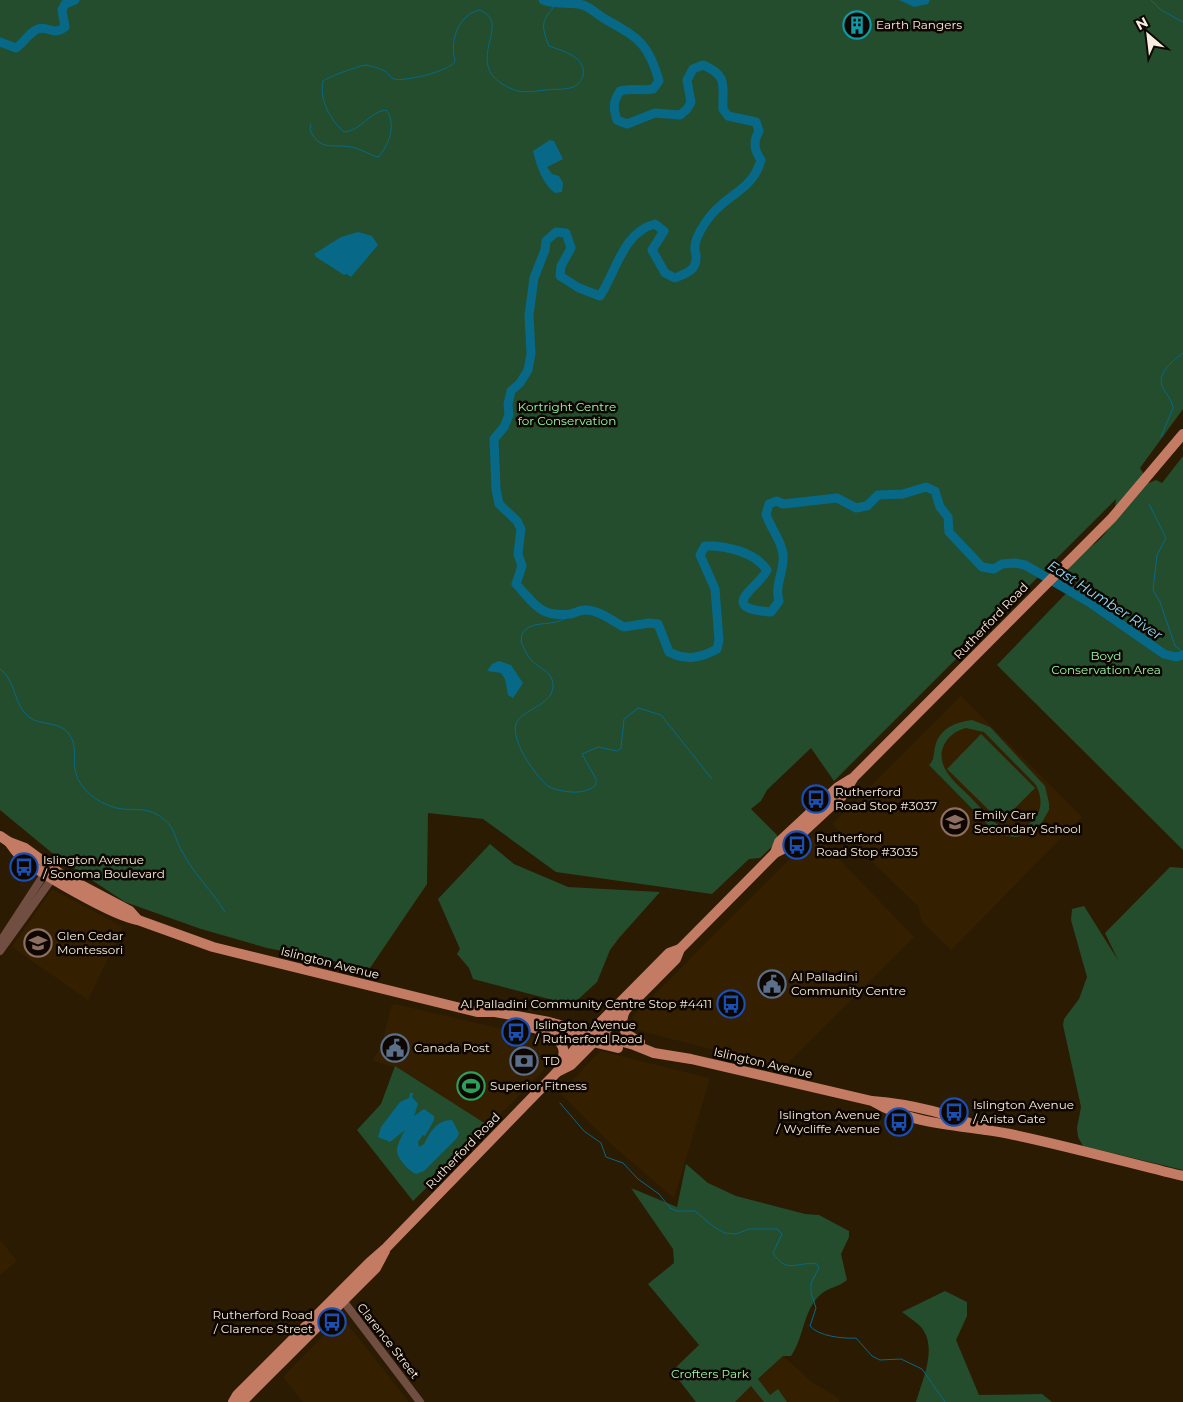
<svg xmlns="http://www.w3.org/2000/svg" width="1183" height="1402" font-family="Montserrat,sans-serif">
<rect width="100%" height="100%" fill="#2b1b02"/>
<g fill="#342000">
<polygon points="961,696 1082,817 951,950 922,922 918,906 832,824"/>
<polygon points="815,834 914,937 783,1068 637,1030 632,1017"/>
<polygon points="52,889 123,927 88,1000 12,947"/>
<polygon points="395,1004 541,1038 556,1048 555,1059 489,1126 395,1067 372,1061 382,1044 391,1006"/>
<polygon points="600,1051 710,1078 674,1198 613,1146 560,1093"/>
<polygon points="0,1240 17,1261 0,1275"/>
<polygon points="344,1320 387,1374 409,1402 303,1402 283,1377 333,1326"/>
<polygon points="783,1356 813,1383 839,1398 839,1402 735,1402"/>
</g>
<g fill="#234d2d" fill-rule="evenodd">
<path d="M 0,0 L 1183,0 L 1183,409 L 1140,468 L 1149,483 L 1156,480 L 1162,483 L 1183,456 L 1183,850 L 997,665 L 1076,583 L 1068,571 L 1070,559 C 1099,543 1113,534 1116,499 L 834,781 L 811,748 L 767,790 L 761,801 L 751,809 L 777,835 L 778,841 L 760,858 L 749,859 L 712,894 L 556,872 L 483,819 L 428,813 L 427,884 L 370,968 L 267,948 L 201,929 L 125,902 L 57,857 L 0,810 Z"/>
<path d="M 972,720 L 990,727 L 1045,786 L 1049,803 L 1049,810 L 1041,824 L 1035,830 L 1024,835 L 1016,837 L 998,835 L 929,765 C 935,759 933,755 935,747 C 939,729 955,722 972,720 ZM 966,728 L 984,732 L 1036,785 C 1041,795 1043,807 1036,817 C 1029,827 1016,831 1005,828 C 992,824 982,809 973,800 C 965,791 953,782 947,772 C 934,753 946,733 966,728 Z"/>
<polygon points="981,734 1035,788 1001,822 947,769"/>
<polygon points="490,844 514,864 568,887 660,892 619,938 610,950 597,982 572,1005 473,979 469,968 457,954 460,949 438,899"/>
<polygon points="1170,867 1183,868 1183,1170 1083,1146 1078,1137 1077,1128 1081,1107 1063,1025 1064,1019 1079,999 1087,977 1071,920 1072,909 1084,906 1118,960 1105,933"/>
<polygon points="395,1066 489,1126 413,1201 357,1130 381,1104"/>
<path d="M 686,1164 L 708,1183 L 736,1196 L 805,1214 L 819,1215 L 849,1231 L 849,1237 L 841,1254 L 847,1280 C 839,1287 829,1287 820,1295 C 803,1311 804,1337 791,1356 L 783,1356 L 758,1379 L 770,1395 L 778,1389 L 787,1402 L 764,1402 L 751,1386 L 735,1402 L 696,1402 L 672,1371 L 699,1345 L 648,1284 L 674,1263 L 673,1249 L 631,1188 L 677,1207 Z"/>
<path d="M 945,1291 L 967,1302 L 967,1316 L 956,1340 L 979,1395 L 1042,1394 L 1052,1402 L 916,1402 C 922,1381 939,1346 920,1326 C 915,1321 908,1317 902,1312 Z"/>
</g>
<g fill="#076987">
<polygon points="930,0 928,4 914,7 899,0"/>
<path d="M 550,140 L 554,141 L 563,159 L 547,167 L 552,174 L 559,176 L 563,183 L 562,192 L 555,193 C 542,183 537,167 533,151 Z"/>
<polygon points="358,232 372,236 378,245 351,277 347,274 344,275 316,257 314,254 341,237"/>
<polygon points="499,661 511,665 523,683 513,698 508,695 505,679 501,673 487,671 492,664"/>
<path d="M 410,1093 L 413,1093 L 412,1097 L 418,1104 L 414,1116 L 424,1109 L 434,1116 L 434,1120 L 425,1136 L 423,1135 L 418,1142 L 419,1147 L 424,1144 C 430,1133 436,1120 452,1120 L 459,1133 L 457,1138 L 424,1171 L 416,1174 C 409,1171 396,1158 397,1149 C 398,1143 402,1135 405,1130 L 390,1142 L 378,1137 L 381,1127 L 400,1102 L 409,1098 Z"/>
</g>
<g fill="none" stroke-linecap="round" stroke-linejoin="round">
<g stroke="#076987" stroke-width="1">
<polyline points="1151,0 1161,10 1183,22"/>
<path d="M 311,124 L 310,130 C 321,154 336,142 355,148 C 363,150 370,155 378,157 C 389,146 397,123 386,110 C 369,112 361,131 344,132 C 330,120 319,99 323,81 C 328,77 361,65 366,65 C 371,66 381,69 385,71 C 388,74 390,77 394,79 C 404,82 451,71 455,61 C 450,41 457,16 479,10 C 516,23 457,66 512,89 C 523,94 535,91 546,90 C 554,89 566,90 573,87 C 578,85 582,80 583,76 C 587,57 563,51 549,46 C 540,23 542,21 557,3"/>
<path d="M 1161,437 L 1173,408 C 1172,399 1165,393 1162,386 C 1157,372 1174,360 1183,353"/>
<polyline points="1149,504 1166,538 1157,555 1153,590 1160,602 1175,646 1183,652"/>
<path d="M 571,614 C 556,630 532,617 522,634 L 521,642 C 524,648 527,656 532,661 C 540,669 551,671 553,683 C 555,704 527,708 518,720 C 506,735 536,777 548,786 C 552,789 558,790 563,791 C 574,793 587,793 596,785 L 596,779 L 582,754 L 598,747 L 617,751 L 621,748 L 624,719 L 638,708 L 661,715 L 712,779"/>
<path d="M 0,669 C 16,679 13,705 29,717 C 40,726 61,721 69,734 C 81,751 67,767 83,787 C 92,799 108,807 122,809 C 133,810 146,808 156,814 C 177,826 172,835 183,853 C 194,874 212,891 225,912"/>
<path d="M 560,1103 L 584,1131 L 601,1143 L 606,1157 L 623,1163 L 638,1179 L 659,1194 L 670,1208 L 677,1211 L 695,1211 L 714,1227 L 725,1233 L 736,1234 L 749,1229 L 777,1229 L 782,1234 L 773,1253 C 788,1275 796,1261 817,1264 L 819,1268 L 811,1283 L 811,1293 L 816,1308 L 810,1326 C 818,1336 843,1339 856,1338 L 872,1356 L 880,1360 L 901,1359 L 922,1369 L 945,1402"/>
</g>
<g stroke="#076987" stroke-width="9">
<path d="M 543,0 C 554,5 566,2 578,4 C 589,5 596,14 605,19 C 638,38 648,42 659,81 L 653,89 C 641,91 632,88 620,91 C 613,101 613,108 617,120 L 627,124 L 655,113 L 680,115 L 687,109 L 691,102 L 687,80 L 693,69 L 703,65 C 729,76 722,86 723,109 L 728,116 L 756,122 L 759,131 C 753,142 754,150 761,160 C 752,192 725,194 708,219 C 703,226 695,239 695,247 C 694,251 697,255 696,259 C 696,271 684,274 675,278 L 665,273 L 652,250 L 664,231 L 655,224 C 623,232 616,272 600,296 L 579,288 L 560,276 L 561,266 L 571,248 L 566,233 L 556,232 L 546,241 L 545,250 L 534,278 L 529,315 L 531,354 L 528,370 L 520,383 L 511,391 L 508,404 L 509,415 L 504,427 L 494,439 L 496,489 L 499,504 L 517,521 L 521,529 L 518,554 L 522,566 L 516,584 C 534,603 540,618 570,614 C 575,613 580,610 585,610 C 600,610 612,621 624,627 L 649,623 L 658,624 L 669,652 C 686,661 701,658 717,649 L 719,640 L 715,589 L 700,555 L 705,546 C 725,545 755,552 767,570 C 759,588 715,608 771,612 L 779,601 C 774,584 785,571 783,554 C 781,539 770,528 766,514 L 769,504 L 777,501 L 783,504 L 837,498 L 856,508 L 861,507 L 867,506 L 878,495 L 903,494 L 926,487 L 935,491 L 940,507 L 948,517 L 949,532 L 982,567 L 994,569 L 1002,564 L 1015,563 L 1025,565 L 1089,602 L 1164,654 L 1176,657 L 1183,655"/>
<path d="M 0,42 L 16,48 C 24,43 29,32 38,29 C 49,25 52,37 65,27 L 62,10 L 65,4 L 75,0"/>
</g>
<g stroke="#714e42" stroke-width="8">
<polyline points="0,942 47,870"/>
<polyline points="0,951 54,876"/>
<polyline points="341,1298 420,1402"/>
</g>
<g stroke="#c47b64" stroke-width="10">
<polyline points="0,836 9,842 25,848 62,875 130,911 138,920"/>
<path d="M 9,842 C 12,846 15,851 19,855 C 36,872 115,917 138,920 L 213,947 L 477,1012 L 495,1012 L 549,1022 L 634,1045 L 654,1053 L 691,1059 L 872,1101 C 910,1104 951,1114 986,1130"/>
<polyline points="775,853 779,842 838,787 851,779"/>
<path d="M 625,1011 C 618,1026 625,1035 640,1042"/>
<polyline points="529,1027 618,1048"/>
<path d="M 549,1035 C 562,1040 568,1051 560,1063"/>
<polyline points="557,1072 571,1065 676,959 680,949 775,853 787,847 843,795 854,777 1112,518 1183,434"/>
<path d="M 874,1102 C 914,1126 965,1125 1010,1134 C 1068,1146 1125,1162 1183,1176"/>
<polyline points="233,1402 237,1395 370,1262 386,1248 557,1072 578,1045 669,953 680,949"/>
<polyline points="242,1402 376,1268 385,1251"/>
</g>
</g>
<defs>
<g id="building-ring" transform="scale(1.4375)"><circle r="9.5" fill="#0e0701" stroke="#0f9aa8" stroke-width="1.5"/><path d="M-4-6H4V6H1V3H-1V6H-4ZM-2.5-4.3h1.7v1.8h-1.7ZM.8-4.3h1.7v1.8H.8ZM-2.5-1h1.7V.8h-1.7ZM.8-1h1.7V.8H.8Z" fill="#0f9aa8"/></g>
<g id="bus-ring" transform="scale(1.4375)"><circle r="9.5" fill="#0e0701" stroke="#1a4fb4" stroke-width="1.5"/><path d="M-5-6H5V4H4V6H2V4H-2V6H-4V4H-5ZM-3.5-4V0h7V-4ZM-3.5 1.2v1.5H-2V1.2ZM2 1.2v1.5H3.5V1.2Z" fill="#1a4fb4"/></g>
<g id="school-ring" transform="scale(1.4375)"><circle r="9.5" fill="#0e0701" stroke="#8d6e63" stroke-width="1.5"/><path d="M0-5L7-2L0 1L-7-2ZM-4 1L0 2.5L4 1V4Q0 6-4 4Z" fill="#8d6e63"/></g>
<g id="civic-ring" transform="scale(1.4375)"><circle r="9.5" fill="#0e0701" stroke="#5c6f8a" stroke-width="1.5"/><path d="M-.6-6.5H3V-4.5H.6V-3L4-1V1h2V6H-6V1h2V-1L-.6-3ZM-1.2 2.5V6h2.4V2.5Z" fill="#5c6f8a"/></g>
<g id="bank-ring" transform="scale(1.4375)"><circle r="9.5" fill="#0e0701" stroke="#5c6f8a" stroke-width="1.5"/><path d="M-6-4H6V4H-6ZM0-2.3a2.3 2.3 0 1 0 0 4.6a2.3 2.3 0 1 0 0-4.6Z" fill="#5c6f8a"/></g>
<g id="stadium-ring" transform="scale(1.4375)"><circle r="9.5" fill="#0e0701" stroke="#2e9e5b" stroke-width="1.5"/><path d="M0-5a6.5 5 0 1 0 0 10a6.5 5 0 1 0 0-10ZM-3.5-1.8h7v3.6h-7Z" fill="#2e9e5b"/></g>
</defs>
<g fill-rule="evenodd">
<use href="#building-ring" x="857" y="25"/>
<use href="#bus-ring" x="816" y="799"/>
<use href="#school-ring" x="955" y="822"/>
<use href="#bus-ring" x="797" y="845"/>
<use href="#bus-ring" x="24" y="867"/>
<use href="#school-ring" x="38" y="943"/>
<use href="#civic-ring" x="772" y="984"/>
<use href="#bus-ring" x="731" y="1004"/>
<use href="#bus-ring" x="516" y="1032"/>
<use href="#civic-ring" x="395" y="1048"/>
<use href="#bank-ring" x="524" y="1061"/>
<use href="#stadium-ring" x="471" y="1086"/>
<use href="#bus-ring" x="954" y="1112"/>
<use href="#bus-ring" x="899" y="1122"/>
<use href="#bus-ring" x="332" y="1322"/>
</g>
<g text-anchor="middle" stroke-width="5" stroke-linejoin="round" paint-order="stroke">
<g font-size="12" fill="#f9eddf" stroke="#0e0701" text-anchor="start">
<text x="876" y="29">Earth Rangers</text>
<text x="835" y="796">Rutherford<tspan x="835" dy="14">Road Stop #3037</tspan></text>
<text x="974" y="819">Emily Carr<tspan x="974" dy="14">Secondary School</tspan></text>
<text x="816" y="842">Rutherford<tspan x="816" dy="14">Road Stop #3035</tspan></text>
<text x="43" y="864">Islington Avenue<tspan x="43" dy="14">/ Sonoma Boulevard</tspan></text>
<text x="57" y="940">Glen Cedar<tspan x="57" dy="14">Montessori</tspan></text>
<text x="791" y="981">Al Palladini<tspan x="791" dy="14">Community Centre</tspan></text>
<text x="712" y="1008" text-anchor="end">Al Palladini Community Centre Stop #4411</text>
<text x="535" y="1029">Islington Avenue<tspan x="535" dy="14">/ Rutherford Road</tspan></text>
<text x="414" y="1052">Canada Post</text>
<text x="543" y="1065">TD</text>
<text x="490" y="1090">Superior Fitness</text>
<text x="973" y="1109">Islington Avenue<tspan x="973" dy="14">/ Arista Gate</tspan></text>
<text x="880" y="1119" text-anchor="end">Islington Avenue<tspan x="880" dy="14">/ Wycliffe Avenue</tspan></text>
<text x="313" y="1319" text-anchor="end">Rutherford Road<tspan x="313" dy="14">/ Clarence Street</tspan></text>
</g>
<g font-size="12" fill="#95f9aa" stroke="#0e0701">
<text x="567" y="411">Kortright Centre<tspan x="567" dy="14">for Conservation</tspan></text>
<text x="1106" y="660">Boyd<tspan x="1106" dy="14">Conservation Area</tspan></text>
<text x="710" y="1378">Crofters Park</text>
</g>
<g font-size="12" fill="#f9eddf" stroke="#0e0701">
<text transform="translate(991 621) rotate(-46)" y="4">Rutherford Road</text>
<text transform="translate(330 963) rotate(14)" y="4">Islington Avenue</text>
<text transform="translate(763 1063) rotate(13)" y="4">Islington Avenue</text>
<text transform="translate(463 1151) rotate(-46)" y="4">Rutherford Road</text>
<text transform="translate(388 1341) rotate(52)" y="4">Clarence Street</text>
</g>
<g font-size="14" font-style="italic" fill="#8cd7f7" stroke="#0e0701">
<text transform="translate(1105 600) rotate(33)" y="5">East Humber River</text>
</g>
</g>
<g transform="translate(1148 35) rotate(332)" stroke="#0e0701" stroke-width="4" paint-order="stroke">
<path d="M0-4L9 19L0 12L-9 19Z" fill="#f9eddf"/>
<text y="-8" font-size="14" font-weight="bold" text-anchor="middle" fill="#f9eddf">N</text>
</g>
</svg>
